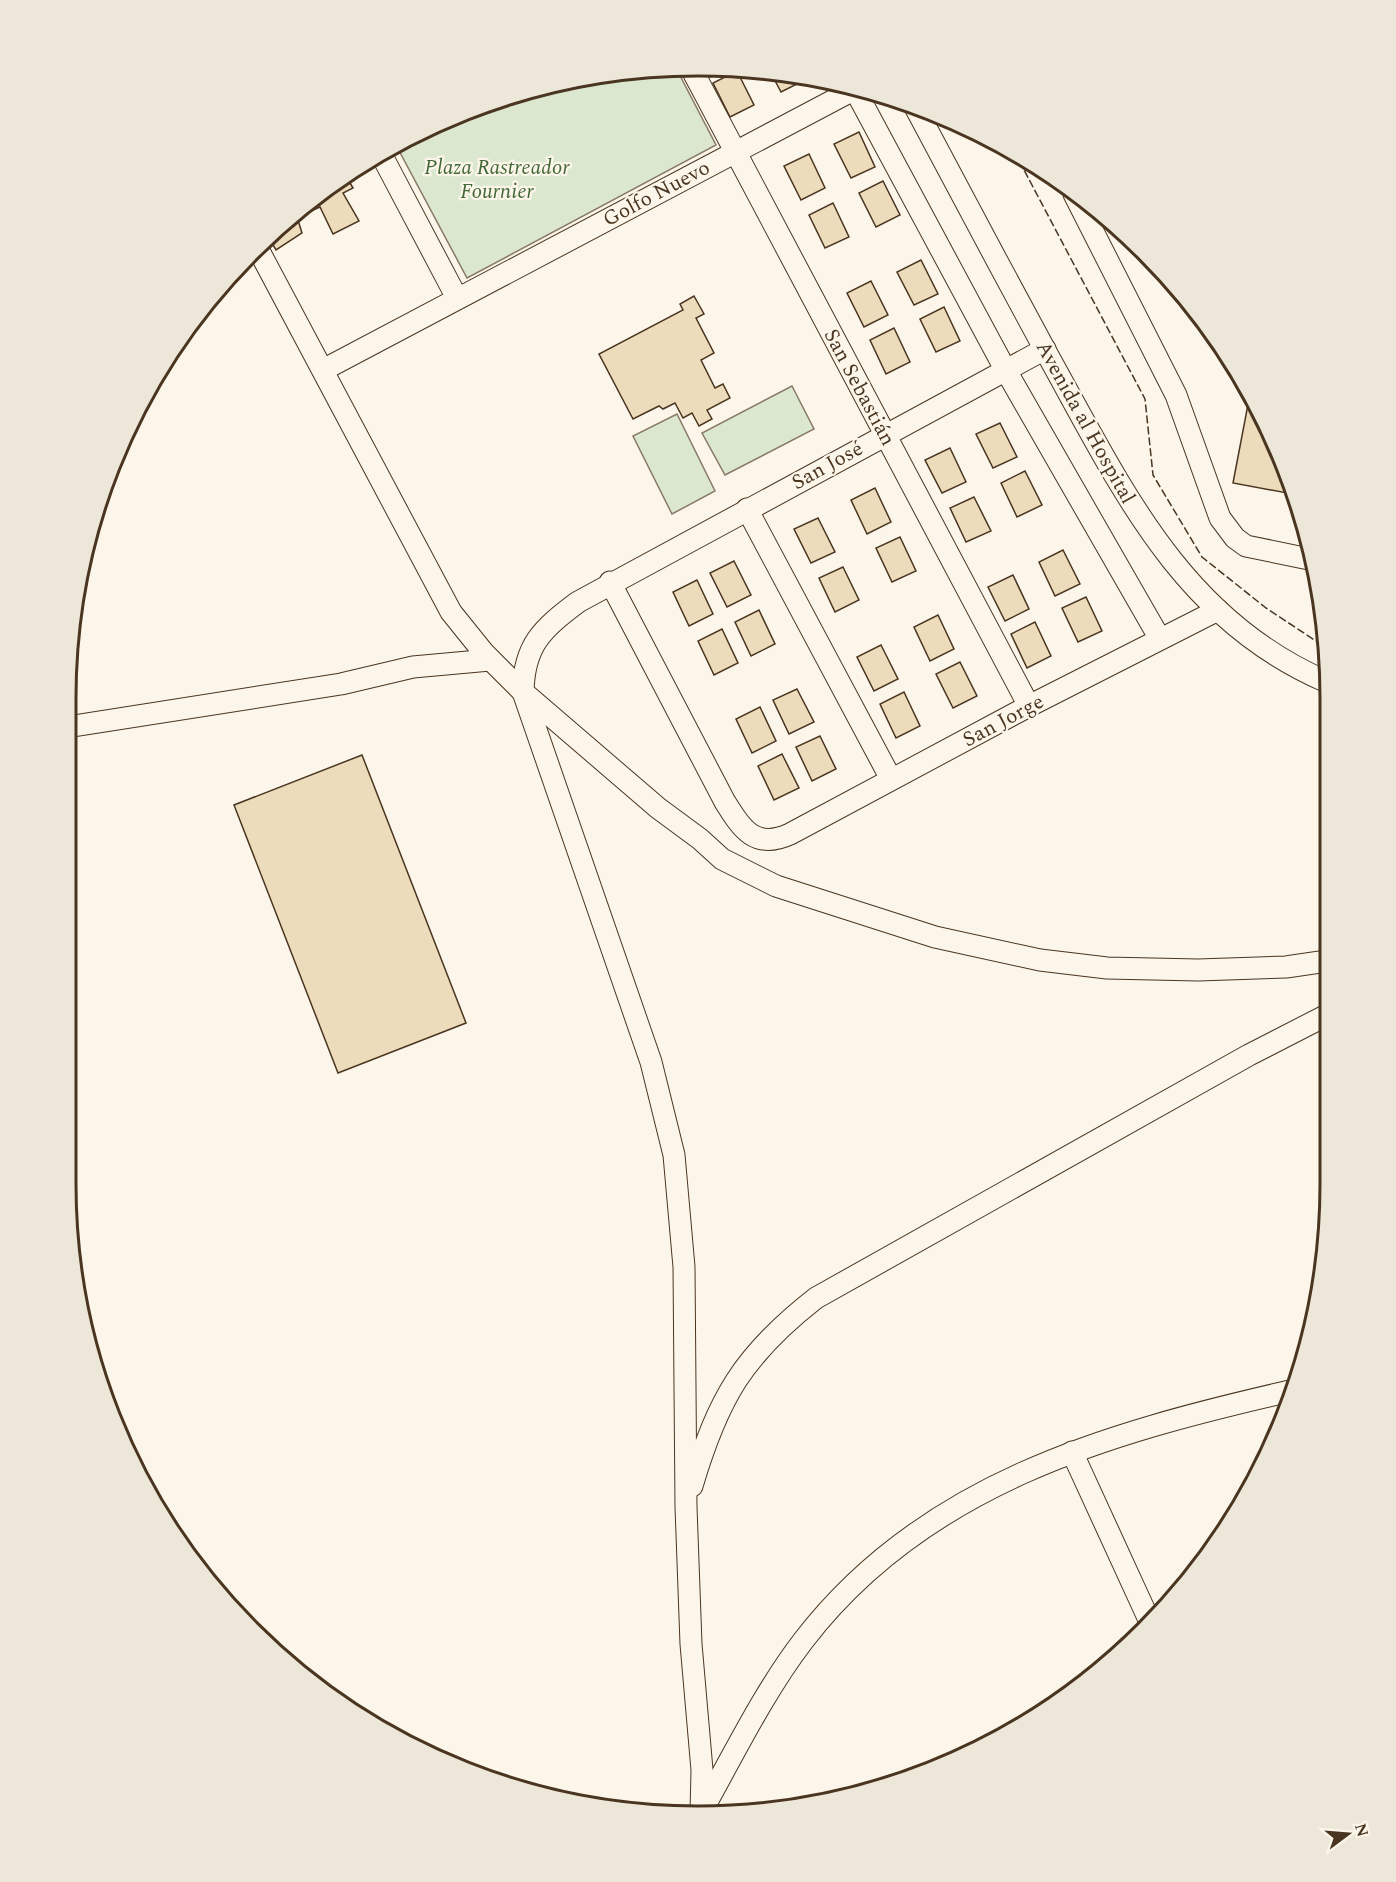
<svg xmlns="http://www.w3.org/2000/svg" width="1396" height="1882" font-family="Spectral,serif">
<rect width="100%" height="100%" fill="#fbf6e9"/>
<g fill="#dce7d0" stroke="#887966" stroke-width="1.5">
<polygon points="656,67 676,68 716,145 467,278 396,145 418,131 534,88"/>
<polygon points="792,386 814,429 725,475 702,433"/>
<polygon points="677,414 715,491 672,514 633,436"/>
</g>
<g fill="#ecdcbc" stroke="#4a3520" stroke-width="1.5">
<polygon points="706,69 725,70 710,77"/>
<polygon points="737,71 754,105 730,117 713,83"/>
<polygon points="770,71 803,77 805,80 781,92"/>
<polygon points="859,132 875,167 851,178 834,144"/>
<polygon points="809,154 825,188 801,200 784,166"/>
<polygon points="346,176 353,188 343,193 359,221 333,234 320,207 297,217 302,233 276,250 269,238 313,197"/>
<polygon points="883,181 900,215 876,227 859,193"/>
<polygon points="833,203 849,237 825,248 809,215"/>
<polygon points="921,260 938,294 914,305 897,272"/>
<polygon points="871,281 888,315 864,327 847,293"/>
<polygon points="694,296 704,314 696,318 714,353 701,360 715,388 723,384 730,398 707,410 712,419 699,426 692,413 683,418 675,403 663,409 659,406 633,419 599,354 683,310 680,304"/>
<polygon points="944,307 960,341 936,352 920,319"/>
<polygon points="894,328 910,362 886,374 870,340"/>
<polygon points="1249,399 1282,456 1289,484 1287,493 1233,483"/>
<polygon points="1000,423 1017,457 993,468 976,434"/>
<polygon points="950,448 966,482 942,493 925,460"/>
<polygon points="1025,471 1042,505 1017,517 1001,483"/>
<polygon points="875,488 891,522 867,534 851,500"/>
<polygon points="974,497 991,531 966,542 950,508"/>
<polygon points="818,518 835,552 811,563 794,529"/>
<polygon points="900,537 916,571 892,582 876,548"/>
<polygon points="1063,550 1080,584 1055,596 1039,562"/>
<polygon points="734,561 751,595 727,607 710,573"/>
<polygon points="843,567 859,600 835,612 819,578"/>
<polygon points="1013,575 1029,609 1005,621 988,587"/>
<polygon points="697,580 713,614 689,626 673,592"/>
<polygon points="1086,597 1102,631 1078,642 1062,608"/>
<polygon points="759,610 775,644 751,656 735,622"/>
<polygon points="938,615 954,649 930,661 914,627"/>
<polygon points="1035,622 1051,656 1027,668 1011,634"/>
<polygon points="722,629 738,663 714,675 698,641"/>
<polygon points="881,645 898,679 874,691 857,657"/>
<polygon points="960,662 977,696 953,708 936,674"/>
<polygon points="797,689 814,722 789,734 773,700"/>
<polygon points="904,692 920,726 896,738 880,704"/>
<polygon points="760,707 776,741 752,753 736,719"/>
<polygon points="820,736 836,769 812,781 796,747"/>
<polygon points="782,754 799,788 774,800 758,766"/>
<polygon points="362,755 466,1023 338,1073 234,805"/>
</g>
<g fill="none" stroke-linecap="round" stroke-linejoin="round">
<g stroke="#4a3520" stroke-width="23">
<g id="minor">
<polyline points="691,68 1029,706"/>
<polyline points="854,88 1005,369 1160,639"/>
<path d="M 914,105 C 959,190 1005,276 1051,361 C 1122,489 1182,619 1325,681"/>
<polyline points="381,154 457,298"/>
<polyline points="1074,194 1176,395 1220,518 1235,538 1246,546 1309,559"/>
<polyline points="258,249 451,612 484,653 523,692 658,808 700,839 722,859 776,886 935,937 1040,960 1107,968 1198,970 1286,967 1327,961"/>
<polyline points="323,370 855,89"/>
<polyline points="747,509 891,779"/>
<path d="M 610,582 L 725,802 C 742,829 755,850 790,834 L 1029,706 L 1218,610"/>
<polyline points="67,727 341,684 413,667 490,660"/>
<polyline points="1072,1452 1150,1622"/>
<path d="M 692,1486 C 718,1398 743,1355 816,1298 L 1249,1055 L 1327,1015"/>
<path d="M 703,1809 C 735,1752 764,1692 803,1641 C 923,1484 1107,1433 1290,1391"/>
<path d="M 701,1813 L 702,1770 L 691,1644 L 686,1507 L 684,1267 L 674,1155 L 651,1062 L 523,692 C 524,645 542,629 578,602 L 1045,349"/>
</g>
</g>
<use href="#minor" stroke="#fbf6e9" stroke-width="21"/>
<polyline stroke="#4a3520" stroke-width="1.5" stroke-dasharray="8 3" stroke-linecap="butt" points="1014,151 1145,399 1153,475 1202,557 1266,608 1325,647"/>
</g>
<g text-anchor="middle" stroke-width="4.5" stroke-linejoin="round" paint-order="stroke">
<g font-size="21" font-style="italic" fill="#436837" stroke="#fbf6e9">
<text x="497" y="174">Plaza Rastreador<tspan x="497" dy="24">Fournier</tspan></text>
</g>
<g font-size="21" fill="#4a3520" stroke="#fbf6e9">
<text transform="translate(656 193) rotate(-28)" y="7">Golfo Nuevo</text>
<text transform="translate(860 387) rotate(62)" y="7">San Sebastián</text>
<text transform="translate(1086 422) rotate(61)" y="7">Avenida al Hospital</text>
<text transform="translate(827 465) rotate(-29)" y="7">San José</text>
<text transform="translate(1003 720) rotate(-28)" y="7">San Jorge</text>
</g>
</g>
<path d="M0 0H1396V1882H0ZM698 76H698A622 622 0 0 1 1320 698V1184A622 622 0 0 1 698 1806H698A622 622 0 0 1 76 1184V698A622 622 0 0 1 698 76Z" fill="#ede7d9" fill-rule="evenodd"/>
<path fill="none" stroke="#4a3520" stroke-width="3" d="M698 76H698A622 622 0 0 1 1320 698V1184A622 622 0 0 1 698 1806H698A622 622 0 0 1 76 1184V698A622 622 0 0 1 698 76Z"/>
<g transform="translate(1348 1834) rotate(74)" stroke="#fbf6e9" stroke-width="4.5" paint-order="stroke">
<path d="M0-4.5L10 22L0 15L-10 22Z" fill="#4a3520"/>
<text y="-9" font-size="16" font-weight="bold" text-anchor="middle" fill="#4a3520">N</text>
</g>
</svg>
